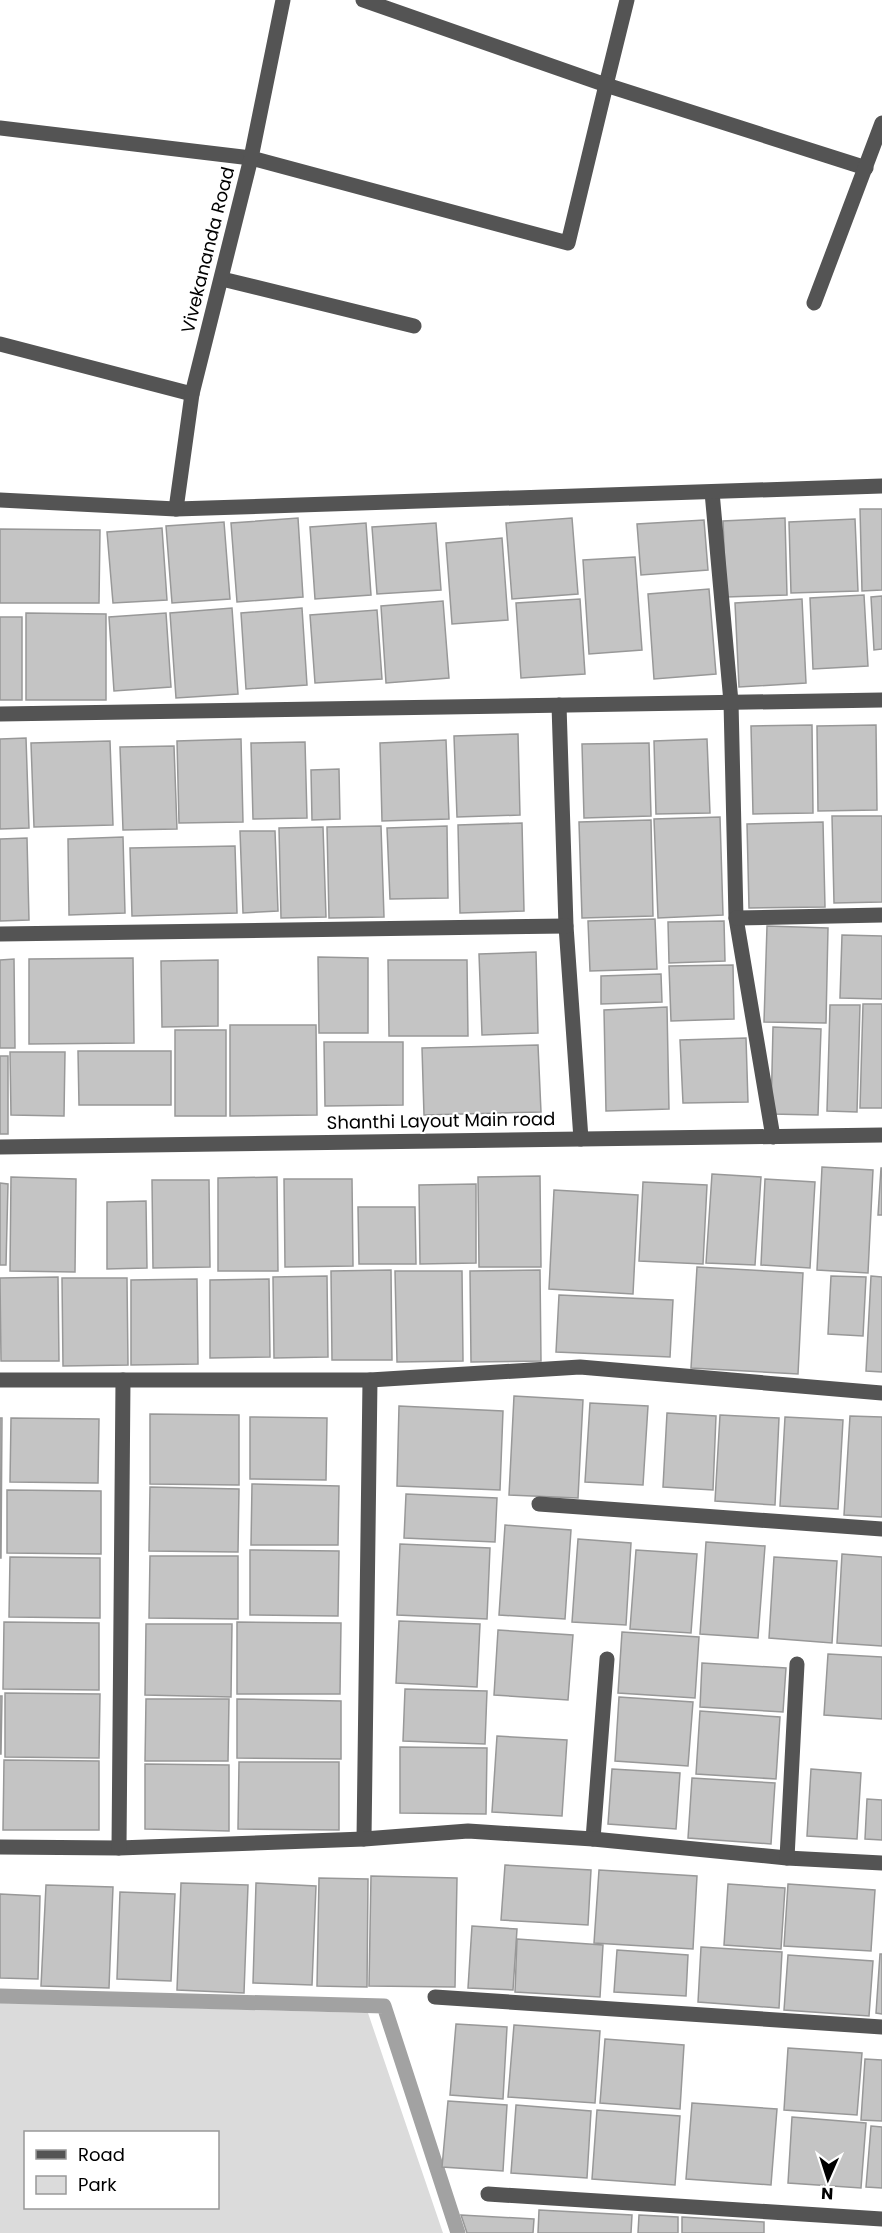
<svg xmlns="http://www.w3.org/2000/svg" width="882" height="2233" font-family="Poppins,sans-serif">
<rect width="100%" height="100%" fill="#fff"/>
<path fill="#dbdbdb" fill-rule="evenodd" d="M 0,2003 L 368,2013 L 443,2233 L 0,2233 ZM 26,2132 L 218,2132 L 218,2208 L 26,2208 Z"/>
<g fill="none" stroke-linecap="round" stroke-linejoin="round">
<polyline stroke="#a2a2a2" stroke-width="15" points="0,1996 384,2006 458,2233"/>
</g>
<g fill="#c4c4c4" stroke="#989898" stroke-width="1.5">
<polygon points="860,509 882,509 882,590 862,591"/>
<polygon points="298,518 303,597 237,602 231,523"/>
<polygon points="572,518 578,594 512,599 506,523"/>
<polygon points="785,518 787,595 726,597 723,521"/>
<polygon points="855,519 858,591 791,593 789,522"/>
<polygon points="704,520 708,570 641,575 637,524"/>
<polygon points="224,522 230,599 172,603 166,526"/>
<polygon points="366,523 371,595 315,599 310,527"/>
<polygon points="436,523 441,590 377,594 372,527"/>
<polygon points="162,528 167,600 113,603 107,532"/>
<polygon points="0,529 100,530 99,603 0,603"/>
<polygon points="502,538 508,620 452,624 446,543"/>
<polygon points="635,557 642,650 589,654 583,560"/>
<polygon points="709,589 716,674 654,679 648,594"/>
<polygon points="864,595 868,666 813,669 810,598"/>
<polygon points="882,596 882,649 874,650 871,597"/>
<polygon points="580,599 585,674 521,678 516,603"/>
<polygon points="802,599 806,683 739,687 735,603"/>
<polygon points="443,601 449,678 386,683 381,606"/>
<polygon points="232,608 238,694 176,698 170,613"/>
<polygon points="302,608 307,685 246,689 241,613"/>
<polygon points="377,610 382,679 315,683 310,615"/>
<polygon points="26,613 106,614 106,700 26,700"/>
<polygon points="166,613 171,687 114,691 109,617"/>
<rect x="0" y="617" width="22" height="83"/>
<polygon points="812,725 813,813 753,814 751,726"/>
<polygon points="876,725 877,810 818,811 817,726"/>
<polygon points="518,734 520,815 457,817 454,736"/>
<polygon points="26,738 29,828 0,829 0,739"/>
<polygon points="241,739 243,822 179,823 177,741"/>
<polygon points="707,739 710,813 656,814 654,741"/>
<polygon points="446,740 449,819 382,821 380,743"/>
<polygon points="110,741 113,825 34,827 31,743"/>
<polygon points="305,742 307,818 253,819 251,743"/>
<polygon points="649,743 651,816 584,818 582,744"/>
<polygon points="174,746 177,829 123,830 120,747"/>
<polygon points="339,769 340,819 312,820 311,770"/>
<polygon points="832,816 882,816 882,902 834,903"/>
<polygon points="720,817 723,915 658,918 654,819"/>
<polygon points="651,820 653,916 582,918 579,822"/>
<polygon points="823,822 825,907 749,908 747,824"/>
<polygon points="522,823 524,911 460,913 458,825"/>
<polygon points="381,826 384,917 329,918 327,827"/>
<polygon points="447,826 448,898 390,899 387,828"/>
<polygon points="323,827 326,917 281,918 279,828"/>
<polygon points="240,831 275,831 278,911 243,913"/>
<polygon points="123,837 125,913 69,915 68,839"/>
<polygon points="27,838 29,920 0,921 0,839"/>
<polygon points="235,846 237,913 132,916 130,848"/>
<polygon points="655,919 657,969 590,971 588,921"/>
<polygon points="724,921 725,961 669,963 668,922"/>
<polygon points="767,926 828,928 826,1023 764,1022"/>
<polygon points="842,935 882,936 882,999 840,998"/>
<polygon points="536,952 538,1033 482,1035 479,954"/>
<polygon points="318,957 368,958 368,1033 319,1033"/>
<polygon points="133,958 134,1043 29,1044 29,959"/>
<polygon points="14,959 15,1048 0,1048 0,960"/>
<polygon points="218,960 218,1026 162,1027 161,961"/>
<polygon points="388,960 467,960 468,1036 389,1036"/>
<polygon points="733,965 734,1019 671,1021 669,966"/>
<polygon points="661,974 662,1002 601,1004 601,976"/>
<polygon points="863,1004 882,1004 882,1108 860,1108"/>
<polygon points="830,1005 860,1005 857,1112 827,1111"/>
<polygon points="667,1007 669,1109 606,1111 604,1010"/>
<polygon points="230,1025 316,1025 317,1115 230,1116"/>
<polygon points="773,1027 821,1029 818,1115 771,1114"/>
<rect x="175" y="1030" width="51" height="86"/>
<polygon points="746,1038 748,1102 683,1103 680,1040"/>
<polygon points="324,1042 403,1042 403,1105 325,1106"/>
<polygon points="538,1045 541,1112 424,1115 422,1048"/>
<polygon points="78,1051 171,1051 171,1105 79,1105"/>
<polygon points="10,1052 65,1052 64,1116 11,1115"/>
<rect x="0" y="1056" width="8" height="78"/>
<polygon points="822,1167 873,1170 868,1273 817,1270"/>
<polygon points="881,1168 882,1168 882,1215 878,1215"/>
<polygon points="712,1174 761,1177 755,1265 706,1263"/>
<polygon points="540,1176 541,1267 479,1267 478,1177"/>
<polygon points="11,1177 76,1179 75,1272 10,1271"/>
<polygon points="277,1177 278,1271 218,1271 218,1178"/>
<polygon points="284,1179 352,1179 353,1266 285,1267"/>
<polygon points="765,1179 815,1182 810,1268 761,1265"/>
<polygon points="152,1180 209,1180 210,1267 153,1268"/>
<polygon points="643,1182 707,1185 703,1264 639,1261"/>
<polygon points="0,1183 8,1184 6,1265 0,1265"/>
<polygon points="476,1184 476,1263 420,1264 419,1185"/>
<polygon points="554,1190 638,1195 633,1294 549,1289"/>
<polygon points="146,1201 147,1268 107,1269 107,1202"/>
<polygon points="358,1207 415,1207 416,1264 359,1264"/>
<polygon points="697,1267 803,1273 798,1374 691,1368"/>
<polygon points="391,1270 392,1360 332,1360 331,1271"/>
<polygon points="540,1270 541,1361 471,1362 470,1271"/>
<polygon points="395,1271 462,1271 463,1361 397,1362"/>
<polygon points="327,1276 328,1357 274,1358 273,1277"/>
<polygon points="831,1276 866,1277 863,1336 828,1334"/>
<polygon points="871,1276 882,1277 882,1372 866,1371"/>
<polygon points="58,1277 59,1361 1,1361 0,1278"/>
<polygon points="62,1278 127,1278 128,1365 63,1366"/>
<polygon points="197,1279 198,1364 131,1365 131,1280"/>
<polygon points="269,1279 270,1357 210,1358 210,1280"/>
<polygon points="559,1295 673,1300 670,1357 556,1352"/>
<polygon points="514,1396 583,1400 578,1498 509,1495"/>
<polygon points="590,1403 648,1406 643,1485 585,1482"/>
<polygon points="399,1406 503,1411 500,1490 397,1486"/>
<polygon points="667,1413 716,1416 713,1490 663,1487"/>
<polygon points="150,1414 239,1415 239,1485 150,1484"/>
<polygon points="720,1415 779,1418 775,1505 715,1501"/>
<polygon points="850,1416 882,1417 882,1517 844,1515"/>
<polygon points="250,1417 327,1418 326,1480 250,1479"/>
<polygon points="785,1417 843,1420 838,1509 780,1506"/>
<polygon points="0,1418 2,1418 1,1558 0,1558"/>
<polygon points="11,1418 99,1419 98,1483 10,1482"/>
<polygon points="252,1484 339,1486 338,1545 251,1545"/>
<polygon points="150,1487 239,1489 238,1552 149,1551"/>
<polygon points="7,1490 101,1491 101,1554 7,1553"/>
<polygon points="406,1494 497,1498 495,1542 404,1538"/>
<polygon points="505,1525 571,1530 565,1619 499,1615"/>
<polygon points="578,1539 631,1543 626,1625 572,1622"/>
<polygon points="706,1542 765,1546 758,1638 700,1634"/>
<polygon points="400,1544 490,1548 487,1619 397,1615"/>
<polygon points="250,1550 339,1551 338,1616 250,1615"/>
<polygon points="636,1550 697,1554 691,1633 630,1629"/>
<polygon points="842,1554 882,1557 882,1646 837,1643"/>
<polygon points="150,1556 238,1556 238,1619 149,1618"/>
<polygon points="10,1557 100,1558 100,1618 9,1617"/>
<polygon points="774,1557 837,1561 832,1643 769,1638"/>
<polygon points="399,1621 480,1624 477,1687 396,1683"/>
<polygon points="4,1622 99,1623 99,1690 3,1689"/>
<polygon points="237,1622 341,1623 340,1694 237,1694"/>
<polygon points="146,1624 232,1624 231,1697 145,1695"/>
<polygon points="498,1630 573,1635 568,1700 494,1695"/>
<polygon points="622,1632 699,1637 695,1698 618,1693"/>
<polygon points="828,1654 882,1657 882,1719 824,1715"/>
<polygon points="702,1663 786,1668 783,1712 700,1707"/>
<polygon points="405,1689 487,1691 485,1744 403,1741"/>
<polygon points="5,1693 100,1694 99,1758 5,1757"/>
<polygon points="0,1696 2,1696 1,1754 0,1754"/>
<polygon points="619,1697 693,1702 688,1766 615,1761"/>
<polygon points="146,1699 229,1699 228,1761 145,1761"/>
<polygon points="237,1699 341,1701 341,1759 237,1758"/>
<polygon points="700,1711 780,1717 776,1779 696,1774"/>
<polygon points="497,1736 567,1740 562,1816 492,1812"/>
<polygon points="400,1747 487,1748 486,1814 400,1813"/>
<polygon points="4,1760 99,1761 99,1830 3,1830"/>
<polygon points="239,1762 339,1762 339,1830 238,1829"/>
<polygon points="145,1764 229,1765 229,1831 145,1829"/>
<polygon points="612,1769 680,1773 676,1829 608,1824"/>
<polygon points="811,1769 861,1773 857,1839 807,1836"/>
<polygon points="692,1778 775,1783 771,1844 688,1838"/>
<polygon points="867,1799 882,1800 882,1840 865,1839"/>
<polygon points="505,1865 591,1870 588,1925 501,1920"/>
<polygon points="599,1870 697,1876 693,1949 594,1943"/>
<polygon points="371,1876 457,1878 455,1987 369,1986"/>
<polygon points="319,1878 368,1879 367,1987 317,1986"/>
<polygon points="181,1883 248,1885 244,1993 177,1990"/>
<polygon points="256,1883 316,1886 312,1985 253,1983"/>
<polygon points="728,1884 785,1888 781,1949 724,1945"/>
<polygon points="788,1884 875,1890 871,1951 784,1946"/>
<polygon points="46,1885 113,1887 109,1988 41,1986"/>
<polygon points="120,1892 175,1894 171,1981 117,1979"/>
<polygon points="0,1894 40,1896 38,1979 0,1978"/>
<polygon points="472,1926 517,1929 513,1990 468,1988"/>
<polygon points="517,1939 603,1945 600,1997 515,1992"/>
<polygon points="701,1947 782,1952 779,2008 698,2002"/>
<polygon points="617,1950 688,1955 686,1996 614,1992"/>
<polygon points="880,1954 882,1954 882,2014 876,2013"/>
<polygon points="788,1955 873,1961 869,2016 784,2010"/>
<polygon points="456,2024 507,2027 503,2099 450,2095"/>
<polygon points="514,2025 600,2031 595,2103 508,2097"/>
<polygon points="605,2039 684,2045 680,2109 600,2103"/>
<polygon points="788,2048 862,2053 857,2115 784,2110"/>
<polygon points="865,2059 882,2060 882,2121 861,2120"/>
<polygon points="448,2101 507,2105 503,2171 442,2167"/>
<polygon points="692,2103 777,2109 771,2185 686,2179"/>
<polygon points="516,2105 591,2111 587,2178 511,2173"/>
<polygon points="597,2110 680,2116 675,2185 592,2179"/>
<polygon points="792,2117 866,2123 861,2188 788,2183"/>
<polygon points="871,2126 882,2127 882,2188 866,2187"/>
<polygon points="539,2210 632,2215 631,2233 538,2233"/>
<polygon points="461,2215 534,2219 533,2233 467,2233"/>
<polygon points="639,2215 678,2217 678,2233 638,2233"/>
<polygon points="682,2217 764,2222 764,2233 682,2233"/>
</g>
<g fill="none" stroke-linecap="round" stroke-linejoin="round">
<g stroke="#545454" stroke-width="15">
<polyline points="363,0 606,85 627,0"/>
<polyline points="0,128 251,158 568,243 606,85 866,168"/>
<polyline points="222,279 414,326"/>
<polyline points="814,303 882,123"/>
<polyline points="0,344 192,394"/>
<polyline points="712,492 731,702 736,918 773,1137"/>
<polyline points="0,500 176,509 882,486"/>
<polyline points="176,509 192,394 251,158 283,0"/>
<polyline points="559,705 566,926 581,1139"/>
<polyline points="0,714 882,700"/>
<polyline points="736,918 882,915"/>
<polyline points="0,934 566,926"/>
<polyline points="0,1147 882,1135"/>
<polyline points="0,1380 370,1380 580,1367 882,1393"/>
<polyline points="539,1504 882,1529"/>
<polyline points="364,1839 370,1380"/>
<polyline points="593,1839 607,1659"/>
<polyline points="0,1847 119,1848 364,1839 468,1831 593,1839 787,1858 882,1863"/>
<polyline points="119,1848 123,1380"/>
<polyline points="787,1858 797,1664"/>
<polyline points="435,1997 882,2027"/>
<polyline points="488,2194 882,2219"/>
</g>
</g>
<g text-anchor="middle" stroke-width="4.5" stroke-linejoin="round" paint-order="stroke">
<g font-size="18" fill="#000" stroke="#fff">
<text transform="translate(208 250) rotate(-76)" y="6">Vivekananda Road</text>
<text transform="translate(441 1121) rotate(-1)" y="6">Shanthi Layout Main road</text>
</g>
</g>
<rect x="24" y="2131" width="195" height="78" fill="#ffffff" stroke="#999999" stroke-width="1.5"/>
<rect x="36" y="2150" width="30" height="9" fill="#545454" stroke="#999999" stroke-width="1.5"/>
<text x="78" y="2161" font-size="18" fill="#000000">Road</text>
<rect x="36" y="2176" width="30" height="18" fill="#dbdbdb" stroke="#999999" stroke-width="1.5"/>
<text x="78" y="2191" font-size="18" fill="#000000">Park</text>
<g transform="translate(828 2179) rotate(183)" stroke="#ffffff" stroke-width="4.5" paint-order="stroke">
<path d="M0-4.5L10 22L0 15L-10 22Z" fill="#000000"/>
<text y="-9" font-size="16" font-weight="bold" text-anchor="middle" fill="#000000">N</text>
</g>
</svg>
